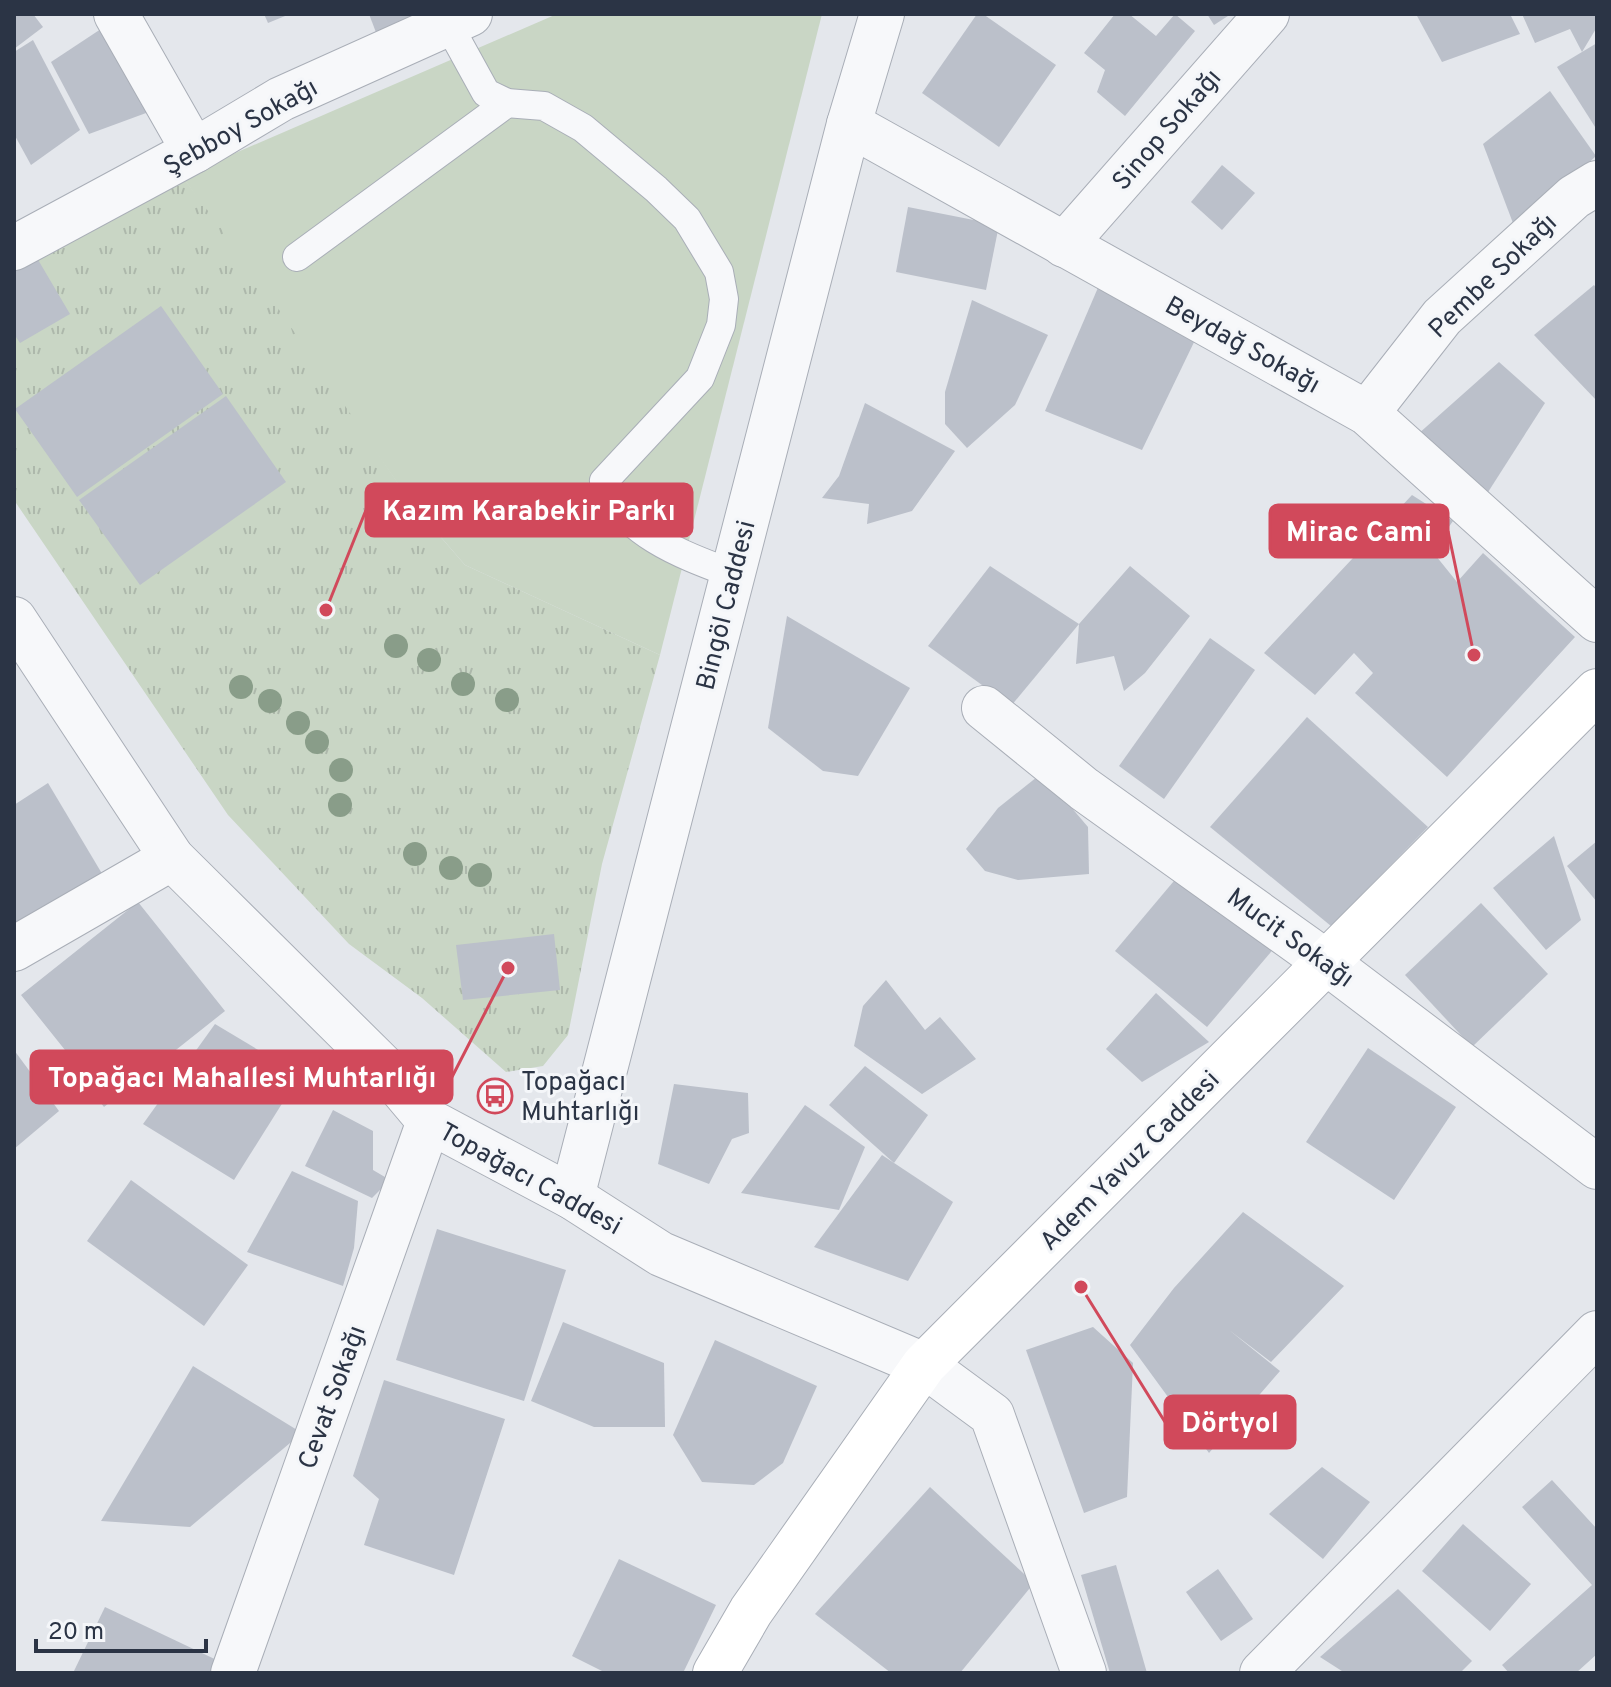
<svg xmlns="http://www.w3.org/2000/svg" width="1611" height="1687" font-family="Overpass,sans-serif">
<defs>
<pattern id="park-tufts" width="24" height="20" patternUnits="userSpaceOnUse" patternTransform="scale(2)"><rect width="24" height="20" fill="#c9d6c5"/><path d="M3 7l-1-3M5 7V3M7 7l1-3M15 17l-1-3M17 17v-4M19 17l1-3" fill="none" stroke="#adb8ab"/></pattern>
</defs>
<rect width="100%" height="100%" fill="#e4e7ec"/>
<polygon fill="#c9d6c5" points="557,14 822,14 660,655 465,565 413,505 182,176"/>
<polygon fill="url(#park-tufts)" points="182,176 249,266 413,505 465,565 660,655 602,864 568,1035 543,1066 506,1072 422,998 349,944 228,815 14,500 14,271"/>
<g fill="#bbc0ca">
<polygon points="14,14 33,14 43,27 14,49"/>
<polygon points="264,14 290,14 268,23"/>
<polygon points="369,14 434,14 380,43"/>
<polygon points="977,14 983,14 1056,65 999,147 922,93"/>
<polygon points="1115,14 1129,14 1156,36 1175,14 1195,31 1125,116 1097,92 1105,70 1084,53"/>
<polygon points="1207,14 1231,14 1214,25"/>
<polygon points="1416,14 1510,14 1520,34 1442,62"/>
<polygon points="1522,14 1597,14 1597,27 1582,52 1570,29 1535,43"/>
<polygon points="107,25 157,109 89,134 51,62"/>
<polygon points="33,40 80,130 31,165 14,134 14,52"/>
<polygon points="1597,43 1597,130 1557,67"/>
<polygon points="1550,91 1596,156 1516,231 1483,144"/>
<polygon points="1222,165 1255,193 1222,230 1191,202"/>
<polygon points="908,207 999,225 986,290 896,272"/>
<polygon points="37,258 70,314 20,343 14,334 14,272"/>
<polygon points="1100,283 1196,338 1142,450 1045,411"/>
<polygon points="1594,285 1597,289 1597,401 1534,335"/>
<polygon points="972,300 1048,335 1015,405 967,448 945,424 945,392"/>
<polygon points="161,306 223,394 77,497 15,409"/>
<polygon points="1499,362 1545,403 1483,500 1417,435"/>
<polygon points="226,396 286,482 140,585 79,500"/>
<polygon points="865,403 955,451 912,511 867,524 869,504 822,498 839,476"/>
<polygon points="1412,495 1453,521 1432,551 1457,582 1483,553 1575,637 1447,777 1355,693 1373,673 1354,653 1315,695 1264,653"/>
<polygon points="990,566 1079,624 1011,706 928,646"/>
<polygon points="1130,566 1190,616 1145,673 1124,691 1114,656 1076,664 1079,624"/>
<polygon points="787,616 910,688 858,776 823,771 768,728"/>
<polygon points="1210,638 1255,670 1164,799 1119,766"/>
<polygon points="1307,717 1428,827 1331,926 1210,827"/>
<polygon points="1042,773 1088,827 1089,874 1018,880 985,871 966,849 998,808"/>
<polygon points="48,783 107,882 14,936 14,805"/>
<polygon points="1554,836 1581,920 1546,950 1493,888"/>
<polygon points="1597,841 1597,902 1567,866"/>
<polygon points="1184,869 1276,946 1207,1027 1115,951"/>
<polygon points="138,902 225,1011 104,1107 87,1085 67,1101 53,1085 77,1065 21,995"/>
<polygon points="1481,903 1548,974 1472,1047 1405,975"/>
<polygon points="554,934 560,990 463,1000 456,945"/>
<polygon points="886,980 925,1030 940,1017 976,1059 922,1094 854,1046 863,1006"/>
<polygon points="1156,993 1209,1042 1142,1082 1106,1049"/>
<polygon points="215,1024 300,1075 234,1180 143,1124"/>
<polygon points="1368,1048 1456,1107 1394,1200 1306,1142"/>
<polygon points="14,1050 59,1111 14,1149"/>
<polygon points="865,1066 928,1115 894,1163 829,1105"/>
<polygon points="674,1084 748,1093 749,1133 732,1139 709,1184 658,1164"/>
<polygon points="805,1105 865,1147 839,1210 741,1193"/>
<polygon points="333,1110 373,1131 373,1170 390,1180 372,1198 305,1166"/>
<polygon points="882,1155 953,1202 908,1281 814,1247"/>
<polygon points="292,1171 358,1201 354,1248 343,1286 247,1252"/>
<polygon points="131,1180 248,1265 204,1326 87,1241"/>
<polygon points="1243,1212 1344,1286 1271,1362 1229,1330 1280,1371 1209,1453 1130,1345 1174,1288"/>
<polygon points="437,1229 566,1270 524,1401 396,1360"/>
<polygon points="563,1322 664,1363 665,1427 594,1427 531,1401"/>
<polygon points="1093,1327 1133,1363 1127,1497 1084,1513 1026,1350"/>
<polygon points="715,1340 817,1386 783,1463 754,1485 702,1482 673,1435"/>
<polygon points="193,1366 302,1433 190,1527 101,1521"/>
<polygon points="384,1380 505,1419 454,1575 364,1545 379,1499 353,1476"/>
<polygon points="1322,1467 1370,1502 1323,1559 1269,1514"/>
<polygon points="1552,1480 1597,1529 1597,1654 1576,1673 1509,1673 1502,1665 1592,1585 1522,1507"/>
<polygon points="930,1487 1034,1583 960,1673 891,1673 815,1614"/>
<polygon points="1463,1524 1531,1584 1490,1631 1422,1571"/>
<polygon points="619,1559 716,1605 683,1673 606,1673 572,1656"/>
<polygon points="1116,1565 1147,1673 1110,1673 1081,1575"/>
<polygon points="1218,1569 1253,1619 1221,1641 1186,1592"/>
<polygon points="1398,1589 1472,1661 1460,1673 1345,1673 1320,1657"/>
<polygon points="105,1607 223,1663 219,1673 73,1673"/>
</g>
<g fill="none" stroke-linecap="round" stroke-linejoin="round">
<g stroke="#a9aeb7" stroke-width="30">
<g id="lane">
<path d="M 448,24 L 486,93 L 507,103 L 544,106 L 583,128 L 656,189 L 687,219 L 719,272 L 724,299 L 721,325 L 700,378 L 604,481 C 622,534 685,556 733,574"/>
<polyline points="297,257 507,103"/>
</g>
</g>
<g stroke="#a9aeb7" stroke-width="46">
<g id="street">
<polyline points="116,14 194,151"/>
<polyline points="849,124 1367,413 1597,620"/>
<polyline points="1064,245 1267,14"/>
<polyline points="14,248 194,151 281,99 470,14"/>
<polyline points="1367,413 1442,317 1574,197 1597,183"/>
<polyline points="14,619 172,858 387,1071 429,1121 572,1197 661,1254 924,1365 992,1415 1084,1673"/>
<polyline points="984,708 1084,789 1326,962 1597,1167"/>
<polyline points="14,949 172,858"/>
<polyline points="572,1197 849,124 882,14"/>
<polyline points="233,1673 429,1121"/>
<polyline points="1262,1673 1597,1333"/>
</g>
</g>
<g stroke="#a9aeb7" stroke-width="46">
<polyline id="secondary" points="715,1673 751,1611 924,1365 1597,691"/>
</g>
<use href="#lane" stroke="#f7f8fa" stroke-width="28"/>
<use href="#street" stroke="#f7f8fa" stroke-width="44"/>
<use href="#secondary" stroke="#fff" stroke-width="44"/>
</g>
<g fill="#899d89">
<circle cx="396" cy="646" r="12"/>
<circle cx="429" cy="660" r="12"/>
<circle cx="463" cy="684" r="12"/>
<circle cx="241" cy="687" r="12"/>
<circle cx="507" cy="700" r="12"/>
<circle cx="270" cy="701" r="12"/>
<circle cx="298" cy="723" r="12"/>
<circle cx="317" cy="742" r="12"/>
<circle cx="341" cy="770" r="12"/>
<circle cx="340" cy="805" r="12"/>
<circle cx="415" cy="854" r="12"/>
<circle cx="451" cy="868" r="12"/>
<circle cx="480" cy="875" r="12"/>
</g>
<defs>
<g id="bus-ring" transform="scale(1.8)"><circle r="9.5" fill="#f4f6f9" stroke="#d1495b" stroke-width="1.5"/><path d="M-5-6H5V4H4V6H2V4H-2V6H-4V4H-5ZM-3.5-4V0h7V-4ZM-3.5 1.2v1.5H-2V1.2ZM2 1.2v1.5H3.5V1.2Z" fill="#d1495b"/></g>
</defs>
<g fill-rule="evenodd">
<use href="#bus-ring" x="495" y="1096"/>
</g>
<g text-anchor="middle" stroke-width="6" stroke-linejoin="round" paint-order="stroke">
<g font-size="26" fill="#2b3445" stroke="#f4f6f9">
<text transform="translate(240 126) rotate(-29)" y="9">Şebboy Sokağı</text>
<text transform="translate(1166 129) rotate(-49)" y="9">Sinop Sokağı</text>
<text transform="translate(1492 275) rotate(-44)" y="9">Pembe Sokağı</text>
<text transform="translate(1243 344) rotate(29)" y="9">Beydağ Sokağı</text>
<text transform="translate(725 605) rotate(-76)" y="9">Bingöl Caddesi</text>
<text transform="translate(1291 937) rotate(36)" y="9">Mucit Sokağı</text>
<text transform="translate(1129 1160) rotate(-45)" y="9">Adem Yavuz Caddesi</text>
<text transform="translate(531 1178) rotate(29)" y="9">Topağacı Caddesi</text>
<text transform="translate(331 1397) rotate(-70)" y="9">Cevat Sokağı</text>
</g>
<g font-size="26" fill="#2b3445" stroke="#f4f6f9" text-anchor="start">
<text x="521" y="1090">Topağacı<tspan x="521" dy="30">Muhtarlığı</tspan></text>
</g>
</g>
<path fill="none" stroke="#d1495b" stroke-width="3" d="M326 610L366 510M1474 655L1448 531M508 968L452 1077M1081 1287L1165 1422"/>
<g fill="#d1495b" stroke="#f4f6f9" stroke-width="3">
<circle cx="326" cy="610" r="8"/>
<circle cx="1474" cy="655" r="8"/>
<circle cx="508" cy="968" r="8"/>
<circle cx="1081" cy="1287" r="8"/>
</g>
<g fill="#d1495b" stroke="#d1495b" stroke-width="3">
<rect x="366" y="484" width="326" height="52" rx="8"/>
<rect x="1270" y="505" width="178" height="52" rx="8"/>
<rect x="31" y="1051" width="421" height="52" rx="8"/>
<rect x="1165" y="1396" width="130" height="52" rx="8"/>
</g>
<g font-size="28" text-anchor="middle" font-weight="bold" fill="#fff">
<text x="529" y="520">Kazım Karabekir Parkı</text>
<text x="1359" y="541">Mirac Cami</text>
<text x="242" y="1087">Topağacı Mahallesi Muhtarlığı</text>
<text x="1230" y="1432">Dörtyol</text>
</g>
<rect width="1611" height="1687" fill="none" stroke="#2b3445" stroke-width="32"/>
<path d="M36 1639v12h170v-12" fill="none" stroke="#2b3445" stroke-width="4"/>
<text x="48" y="1639" font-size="24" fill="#2b3445" stroke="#f4f6f9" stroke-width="6" paint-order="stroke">20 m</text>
</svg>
